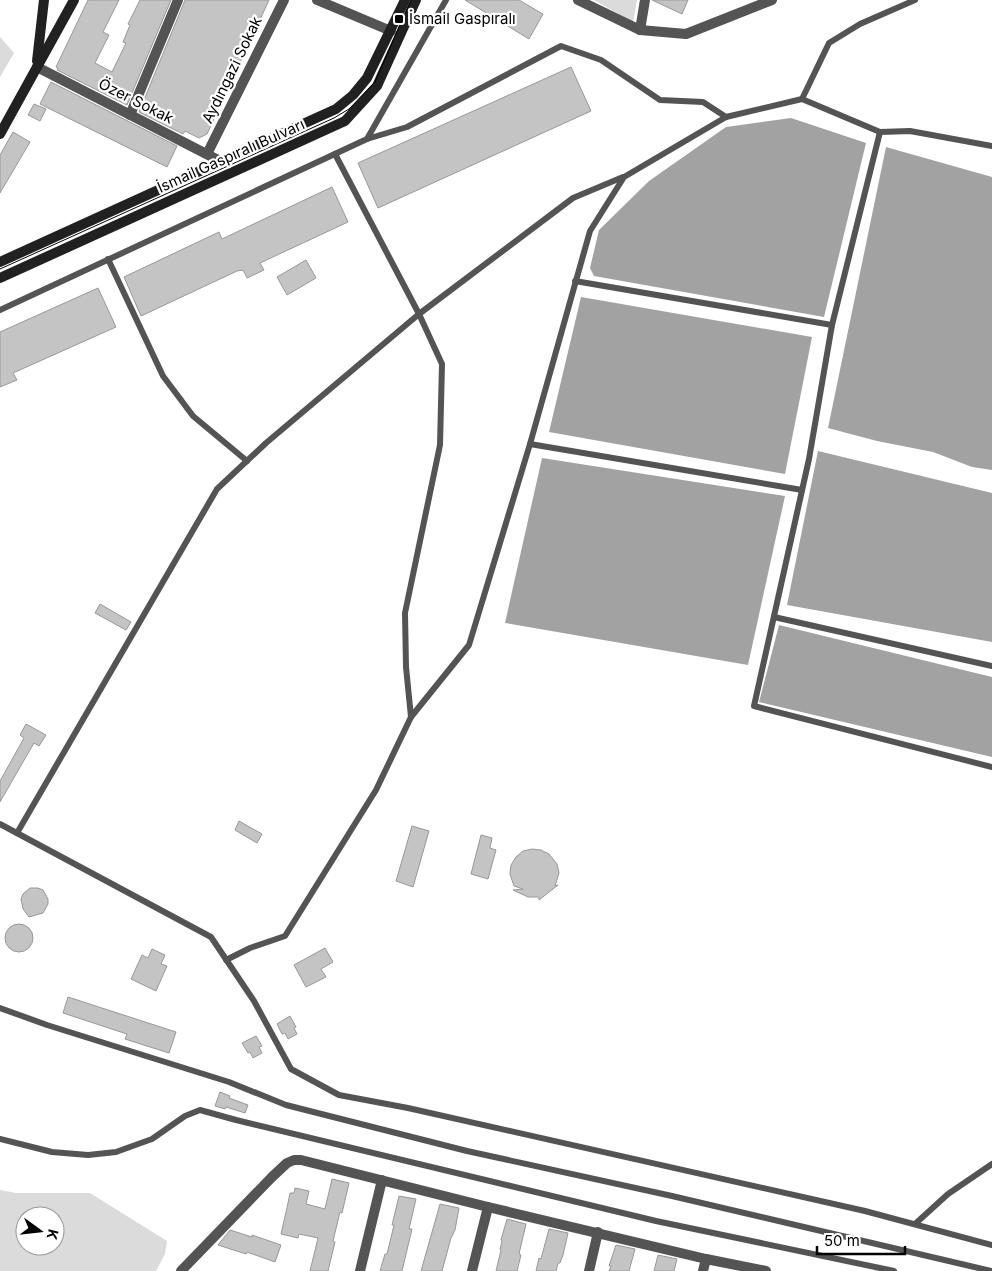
<svg xmlns="http://www.w3.org/2000/svg" width="992" height="1271" font-family="Inter,sans-serif">
<rect width="100%" height="100%" fill="#fff"/>
<g fill="#dbdbdb" fill-rule="evenodd">
<polygon points="594,0 637,0 633,22"/>
<polygon points="0,37 14,53 0,77"/>
<path d="M 0,1190 L 16,1193 L 90,1193 L 167,1241 L 165,1254 L 156,1271 L 0,1271 ZM 25,1216 L 55,1216 L 55,1246 L 25,1246 Z"/>
</g>
<g fill="#a2a2a2">
<polygon points="791,118 866,143 824,317 594,276 590,268 599,230 649,181 726,127"/>
<polygon points="886,147 992,177 992,470 972,467 933,452 877,441 828,428"/>
<polygon points="581,297 812,337 785,474 549,432"/>
<polygon points="818,451 992,493 992,642 787,605"/>
<polygon points="542,458 785,496 748,665 505,623"/>
<polygon points="779,625 992,677 992,757 759,702"/>
</g>
<g fill="#c4c4c4" stroke="#989898">
<polygon points="88,0 119,0 103,32 109,35 95,63 112,72 126,43 123,42 130,25 128,24 140,0 171,0 127,105 57,70 58,68 56,67"/>
<polygon points="185,0 269,0 207,134 199,138 185,131 183,134 139,112"/>
<polygon points="465,0 519,0 543,14 529,39"/>
<polygon points="652,0 688,0 682,14"/>
<polygon points="571,67 591,111 378,208 358,163"/>
<polygon points="51,82 177,146 167,167 40,104"/>
<polygon points="34,104 46,109 40,121 28,115"/>
<polygon points="13,132 30,142 0,193 0,155"/>
<polygon points="332,187 348,222 260,263 264,270 247,278 243,270 237,271 141,316 124,277 219,232 222,239"/>
<polygon points="306,260 316,278 287,295 277,277"/>
<polygon points="98,288 116,327 13,373 17,380 0,387 0,332"/>
<polygon points="100,604 131,622 126,630 95,613"/>
<polygon points="26,724 46,735 39,746 34,743 0,802 0,781 24,738 20,735"/>
<polygon points="239,821 262,834 257,843 235,830"/>
<polygon points="412,826 429,831 413,887 396,881"/>
<polygon points="481,835 492,838 490,848 496,850 488,879 471,874"/>
<polygon points="532,849 541,850 549,854 557,864 559,873 555,886 558,885 539,900 539,897 528,897 513,890 523,889 514,886 510,874 511,865 516,857 523,851"/>
<polygon points="30,888 38,888 43,890 48,899 48,904 43,913 29,917 23,909 21,899 23,894"/>
<circle cx="19" cy="938" r="14"/>
<polygon points="325,948 333,962 321,969 326,977 306,987 294,965"/>
<polygon points="152,949 165,955 161,964 167,966 156,991 131,979 142,955 148,958"/>
<polygon points="68,997 176,1032 169,1053 125,1039 127,1034 63,1013"/>
<polygon points="290,1016 296,1027 294,1028 297,1034 288,1039 285,1033 282,1034 277,1024"/>
<polygon points="256,1036 262,1046 259,1047 262,1053 253,1058 250,1052 248,1053 242,1043"/>
<polygon points="220,1092 230,1096 229,1098 248,1105 245,1113 226,1107 225,1109 215,1106"/>
<polygon points="332,1179 349,1183 342,1213 340,1212 333,1241 335,1242 328,1271 310,1271 318,1238 299,1234 298,1238 281,1234 287,1208 290,1193 294,1193 295,1188 309,1191 306,1204 325,1209"/>
<polygon points="399,1196 416,1199 409,1229 412,1229 402,1271 380,1271 385,1254 387,1254 394,1225 392,1225"/>
<polygon points="440,1204 459,1208 455,1230 451,1238 442,1271 421,1271"/>
<polygon points="507,1219 526,1224 519,1254 521,1255 517,1271 496,1271 501,1250 500,1249 502,1241 501,1240"/>
<polygon points="549,1229 568,1233 563,1255 560,1263 558,1263 556,1271 536,1271 539,1258 541,1259"/>
<polygon points="230,1230 252,1237 252,1235 281,1245 275,1262 247,1252 246,1254 218,1245"/>
<polygon points="616,1245 635,1249 629,1271 609,1271 611,1266 609,1266"/>
<polygon points="658,1255 677,1259 674,1271 654,1271"/>
</g>
<g fill="none" stroke-linecap="round" stroke-linejoin="round">
<g stroke="#545454" stroke-width="6">
<polyline points="802,99 829,43 860,24 915,0"/>
<polyline points="880,132 832,325 809,459 754,706 992,767"/>
<polyline points="367,139 407,127 561,46 601,60 660,100 703,102 726,117"/>
<polyline points="335,154 419,314 442,364 440,445 405,613 406,667 411,717"/>
<polyline points="108,259 163,376 193,416 247,461"/>
<polyline points="575,281 832,325"/>
<polyline points="0,310 367,139 446,0"/>
<polyline points="530,444 802,490"/>
<polyline points="774,617 992,666"/>
<polyline points="0,824 211,937 254,1001 291,1069 339,1095 408,1108 865,1211 992,1245"/>
<polyline points="17,833 217,489 266,443 419,314 573,198 623,177"/>
<polyline points="226,960 250,948 285,936 376,790 411,717 469,645 530,444 590,231 624,177 726,117 802,99 880,132 910,131 992,146"/>
<polyline points="0,1008 47,1025 229,1082 286,1105 467,1151 672,1196 991,1271"/>
<polyline points="0,1139 52,1152 88,1155 116,1152 152,1139 185,1116 200,1110 236,1120 656,1221 894,1271"/>
<polyline points="915,1224 948,1194 992,1164"/>
</g>
<g stroke="#545454" stroke-width="10">
<polyline points="317,0 391,31"/>
<polyline points="578,0 640,30 686,34 772,0"/>
<polyline points="640,30 645,0"/>
<polyline points="37,67 222,162"/>
<polyline points="130,115 178,0"/>
<polyline points="207,154 284,0"/>
<polyline points="181,1271 272,1177 287,1163 294,1160 301,1160 488,1207 706,1259 766,1271"/>
<polyline points="360,1271 382,1180"/>
<polyline points="472,1271 488,1207"/>
<polyline points="589,1271 598,1232"/>
<polyline points="703,1271 706,1259"/>
</g>
<g stroke="#212121" stroke-width="10">
<polyline points="37,61 44,0"/>
<polyline points="0,134 74,0"/>
<polyline points="0,262 336,109 353,95 367,78 405,0"/>
<polyline points="0,278 345,121 377,86 416,0"/>
</g>
<polyline stroke="#000" stroke-width="1" points="0,269 334,118 349,109 375,82 411,0"/>
</g>
<rect fill="#000" stroke="#fff" stroke-width="2" x="394" y="14" width="10" height="10" rx="2.5"/>
<g text-anchor="middle" stroke-width="4.5" stroke-linejoin="round" paint-order="stroke">
<g font-size="15" fill="#000" stroke="#fff" text-anchor="start">
<text x="409" y="24">İsmail Gaspıralı</text>
</g>
<g font-size="15" fill="#000" stroke="#fff">
<text transform="translate(232 70) rotate(-64)" y="5">Aydıngazi Sokak</text>
<text transform="translate(136 101) rotate(27)" y="5">Özer Sokak</text>
<text transform="translate(231 156) rotate(-24)" y="5">İsmail Gaspıralı Bulvarı</text>
</g>
</g>
<g transform="translate(40 1231) rotate(105)"><circle r="24" fill="#ffffff" stroke="#999999"/>
<path d="M0-4L9 19L0 12L-9 19Z" fill="#000000"/>
<text y="-8" font-size="14" font-weight="bold" text-anchor="middle" fill="#000000">K</text>
</g>
<path d="M817 1246v8h88v-8" fill="none" stroke="#000000" stroke-width="2.5"/>
<text x="824" y="1246" font-size="15" fill="#000000" stroke="#ffffff" stroke-width="4" paint-order="stroke">50 m</text>
</svg>
